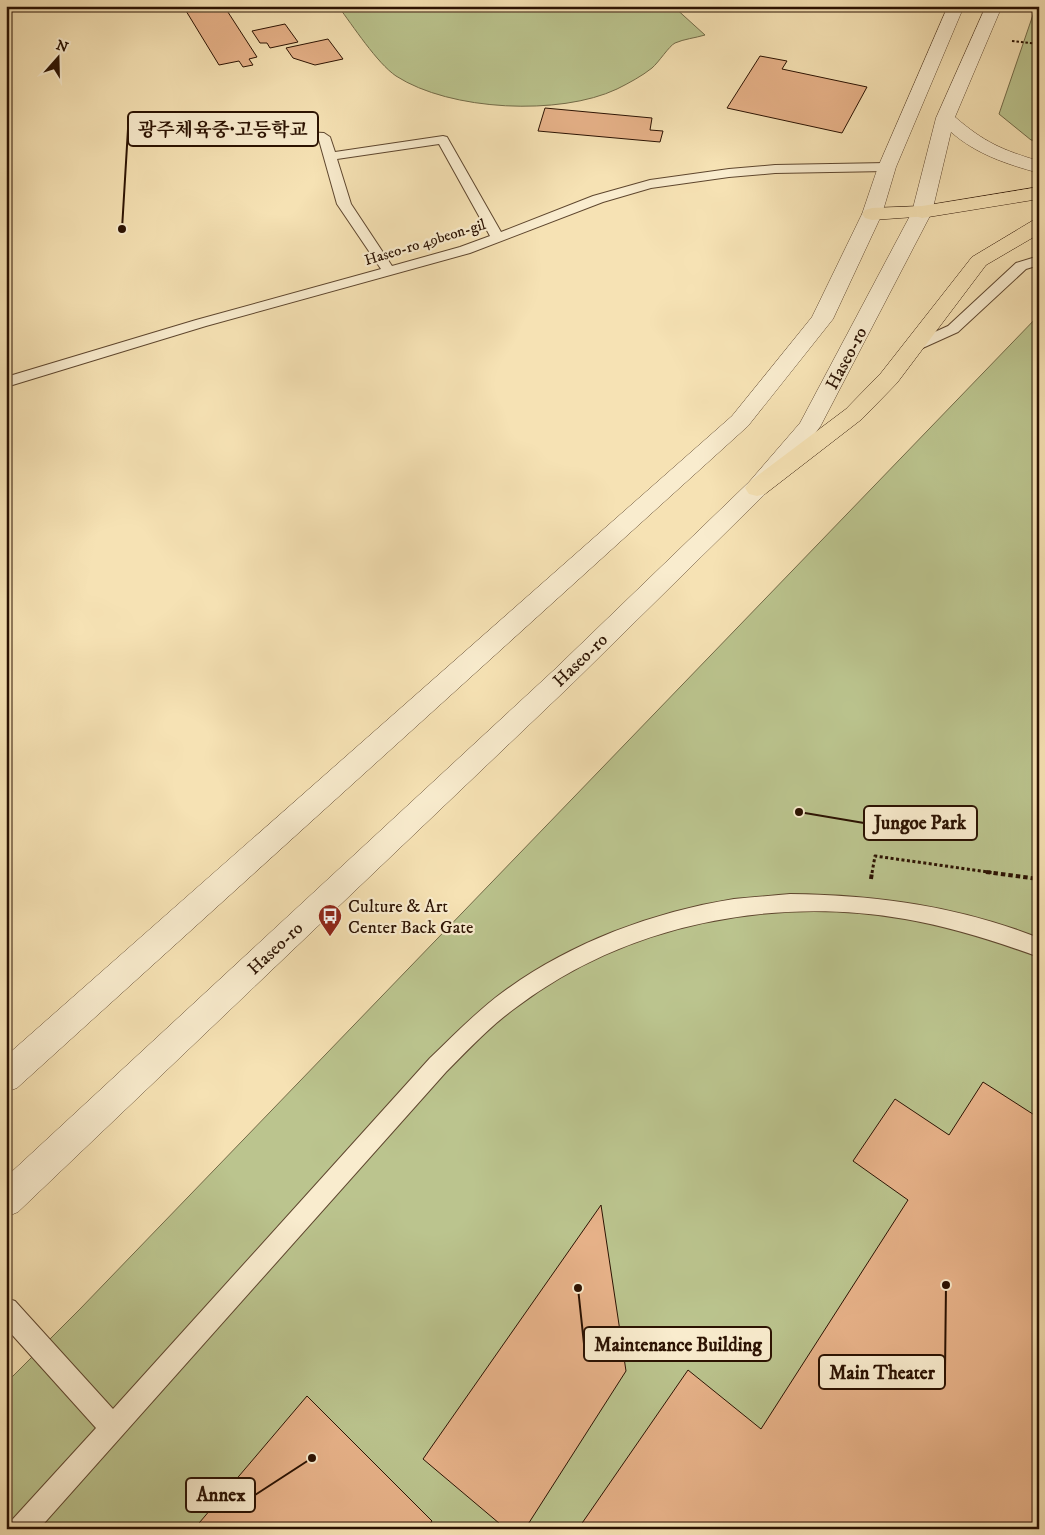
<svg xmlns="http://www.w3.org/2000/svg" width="1045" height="1535" font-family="'IM FELL DW Pica','Noto Serif KR',serif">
<rect width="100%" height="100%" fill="#f6e2b4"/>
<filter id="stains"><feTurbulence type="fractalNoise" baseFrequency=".004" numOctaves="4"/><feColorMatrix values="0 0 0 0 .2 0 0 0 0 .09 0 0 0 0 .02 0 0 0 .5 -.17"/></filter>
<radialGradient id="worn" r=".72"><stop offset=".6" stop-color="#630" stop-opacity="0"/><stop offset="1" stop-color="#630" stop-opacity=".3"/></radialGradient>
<g fill="#bbc48e" stroke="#736b48">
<path d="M 338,6 L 673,6 L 705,35 C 695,38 684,39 675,43 C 669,46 659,62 652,68 C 642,76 629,83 617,89 C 560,116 450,111 396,76 C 377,63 353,26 338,6 Z"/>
<polygon points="1036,6 1039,6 1039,141 1031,140 999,114"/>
<polygon points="1039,315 1039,1529 6,1529 6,1383 80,1309"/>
</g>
<g fill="#e7b289" stroke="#2b1202">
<polygon points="183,6 224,6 257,57 249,59 253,65 243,67 239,61 219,65"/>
<polygon points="285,24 298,42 270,48 267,43 260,43 252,31"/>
<polygon points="328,39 343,59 315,65 293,58 286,48"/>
<polygon points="760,56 787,61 782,69 867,87 842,133 727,108"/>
<polygon points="545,108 652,118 650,130 663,131 660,142 538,131"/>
<polygon points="983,1082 1039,1118 1039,1529 578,1529 688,1370 761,1429 908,1200 853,1161 895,1099 949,1135"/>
<polygon points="601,1205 626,1371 525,1529 506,1529 423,1459"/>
<polygon points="307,1396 432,1521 426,1529 194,1529"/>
</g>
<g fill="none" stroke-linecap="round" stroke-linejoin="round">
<g stroke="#5e462e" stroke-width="2">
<g id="service">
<path d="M 227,125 L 251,129 L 324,133 L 330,137 L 335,152 L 443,136 L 447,137 L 501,232 L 593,196 L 650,180 L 729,169 L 775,165 L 887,163 L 893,167 L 887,171 L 775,173 L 729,177 L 651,188 L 603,202 L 470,253 L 206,326 L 6,387 L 6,377 L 196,320 L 381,269 L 337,204 L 319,140 L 251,137 L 223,132 L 221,129 ZM 439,144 L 490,236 L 460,247 L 392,266 L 351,204 L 337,159 Z"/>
<polygon points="1039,256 1039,265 1026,269 958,332 916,351 906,351 904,348 906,345 948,326 1016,263"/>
<path d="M 790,894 C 877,895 958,906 1039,938 L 1039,957 C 995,941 951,927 905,919 C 772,896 627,924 518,1006 C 491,1025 469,1049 446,1072 L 39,1529 L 8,1529 L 12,1520 L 96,1428 L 6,1328 L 6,1298 L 15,1301 L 113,1409 L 430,1058 C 454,1035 477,1011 503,992 C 570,943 652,912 734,899 C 752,897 771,896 790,894 Z"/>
</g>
</g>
<g stroke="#5e462e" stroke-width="1">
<g id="tertiary">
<polygon points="948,6 964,6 896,167 882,214 833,319 748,426 17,1088 6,1092 6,1056 732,416 812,317 862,214 878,167"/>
<path d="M 986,6 L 1002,6 L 955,117 C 984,142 1002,150 1039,161 L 1039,173 C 1006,164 976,154 951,132 L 932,212 L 820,427 L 765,494 L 572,684 L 18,1212 L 6,1217 L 6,1177 L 554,670 L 749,482 L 800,423 L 912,212 L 936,118 Z"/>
</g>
</g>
<g stroke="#2b1202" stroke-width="1">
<polygon id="primary" points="922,206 929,208 932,212 929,216 872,220 865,218 862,214 865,210 872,208"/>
</g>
<g stroke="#2b1202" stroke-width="1">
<g id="motorway">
<polygon points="1039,187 1039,199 922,218 915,216 912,212 915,208 922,206"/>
<polygon points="1039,219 1039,234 986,265 897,383 862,419 765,494 757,496 749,494 745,488 749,482 846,409 881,373 972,257 1032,221"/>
</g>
</g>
<polyline stroke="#2b1202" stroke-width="2" stroke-dasharray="2.5 2" stroke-linecap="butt" points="1012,41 1039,44"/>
<polyline stroke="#2b1202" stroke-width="3" stroke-dasharray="3 2.5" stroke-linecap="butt" points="872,873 875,856 995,873"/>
<g stroke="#2b1202" stroke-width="4" stroke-dasharray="4.5 3" stroke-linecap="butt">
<polyline points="986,872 1039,879"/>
<polyline points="871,879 872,872"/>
</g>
<use href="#service" fill="#f9ecce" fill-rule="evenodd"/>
<use href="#tertiary" fill="#f9ecce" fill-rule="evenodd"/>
<use href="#primary" fill="#f6e2b4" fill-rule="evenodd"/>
<use href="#motorway" fill="#f6e2b4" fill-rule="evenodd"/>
</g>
<defs>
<g id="bus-pin" transform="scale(1.25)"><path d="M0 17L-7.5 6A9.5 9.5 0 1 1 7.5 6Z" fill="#8f2418" stroke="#f9ecce"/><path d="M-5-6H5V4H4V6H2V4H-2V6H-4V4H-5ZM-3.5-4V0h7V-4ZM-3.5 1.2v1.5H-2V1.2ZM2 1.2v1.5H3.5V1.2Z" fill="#fff"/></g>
</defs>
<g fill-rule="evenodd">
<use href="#bus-pin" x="330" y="916"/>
</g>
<g text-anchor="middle" stroke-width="4.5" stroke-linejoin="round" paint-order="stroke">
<g font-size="15" fill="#2b1202" stroke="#f9ecce">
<text transform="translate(425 242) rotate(-17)" y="5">Haseo-ro 49beon-gil</text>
</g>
<g font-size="18" fill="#2b1202" stroke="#f9ecce">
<text transform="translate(846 358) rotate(-62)" y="6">Haseo-ro</text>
<text transform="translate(580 660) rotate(-44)" y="6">Haseo-ro</text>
<text transform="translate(275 948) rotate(-43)" y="6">Haseo-ro</text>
</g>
<g font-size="18" fill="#2b1202" stroke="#f9ecce" text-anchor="start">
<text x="348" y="912">Culture &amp; Art<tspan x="348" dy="21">Center Back Gate</tspan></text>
</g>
</g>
<path fill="none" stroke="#2b1202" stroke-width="2" d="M122 229L128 129M799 812L864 823M578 1288L584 1344M946 1285L945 1372M312 1458L255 1495"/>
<g fill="#2b1202" stroke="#f9ecce" stroke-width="2">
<circle cx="122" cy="229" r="5"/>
<circle cx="799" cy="812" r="5"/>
<circle cx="578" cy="1288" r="5"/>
<circle cx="946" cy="1285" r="5"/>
<circle cx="312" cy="1458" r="5"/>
</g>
<g fill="#f9ecce" stroke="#2b1202" stroke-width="2">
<rect x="128" y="112" width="190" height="34" rx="5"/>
<rect x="864" y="806" width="113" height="34" rx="5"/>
<rect x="584" y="1327" width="187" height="34" rx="5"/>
<rect x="819" y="1355" width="126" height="34" rx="5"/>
<rect x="186" y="1478" width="69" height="34" rx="5"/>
</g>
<g font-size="19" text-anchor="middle" font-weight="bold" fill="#2b1202">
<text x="223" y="136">광주체육중·고등학교</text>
<text x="920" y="829">Jungoe Park</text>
<text x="678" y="1351">Maintenance Building</text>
<text x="882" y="1379">Main Theater</text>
<text x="221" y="1501">Annex</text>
</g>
<rect width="1045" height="1535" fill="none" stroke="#f6e2b4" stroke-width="25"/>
<rect x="8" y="8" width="1030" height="1520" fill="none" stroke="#2b1202" stroke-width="2.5"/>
<rect x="12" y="12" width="1020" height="1510" fill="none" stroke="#2b1202"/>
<g transform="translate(58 58) rotate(20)" stroke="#f9ecce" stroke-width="4" paint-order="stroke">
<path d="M0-4L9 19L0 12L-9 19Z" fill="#2b1202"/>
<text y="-8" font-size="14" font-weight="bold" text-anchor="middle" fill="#2b1202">N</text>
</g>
<rect width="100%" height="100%" filter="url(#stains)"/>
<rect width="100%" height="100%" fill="url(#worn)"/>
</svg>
